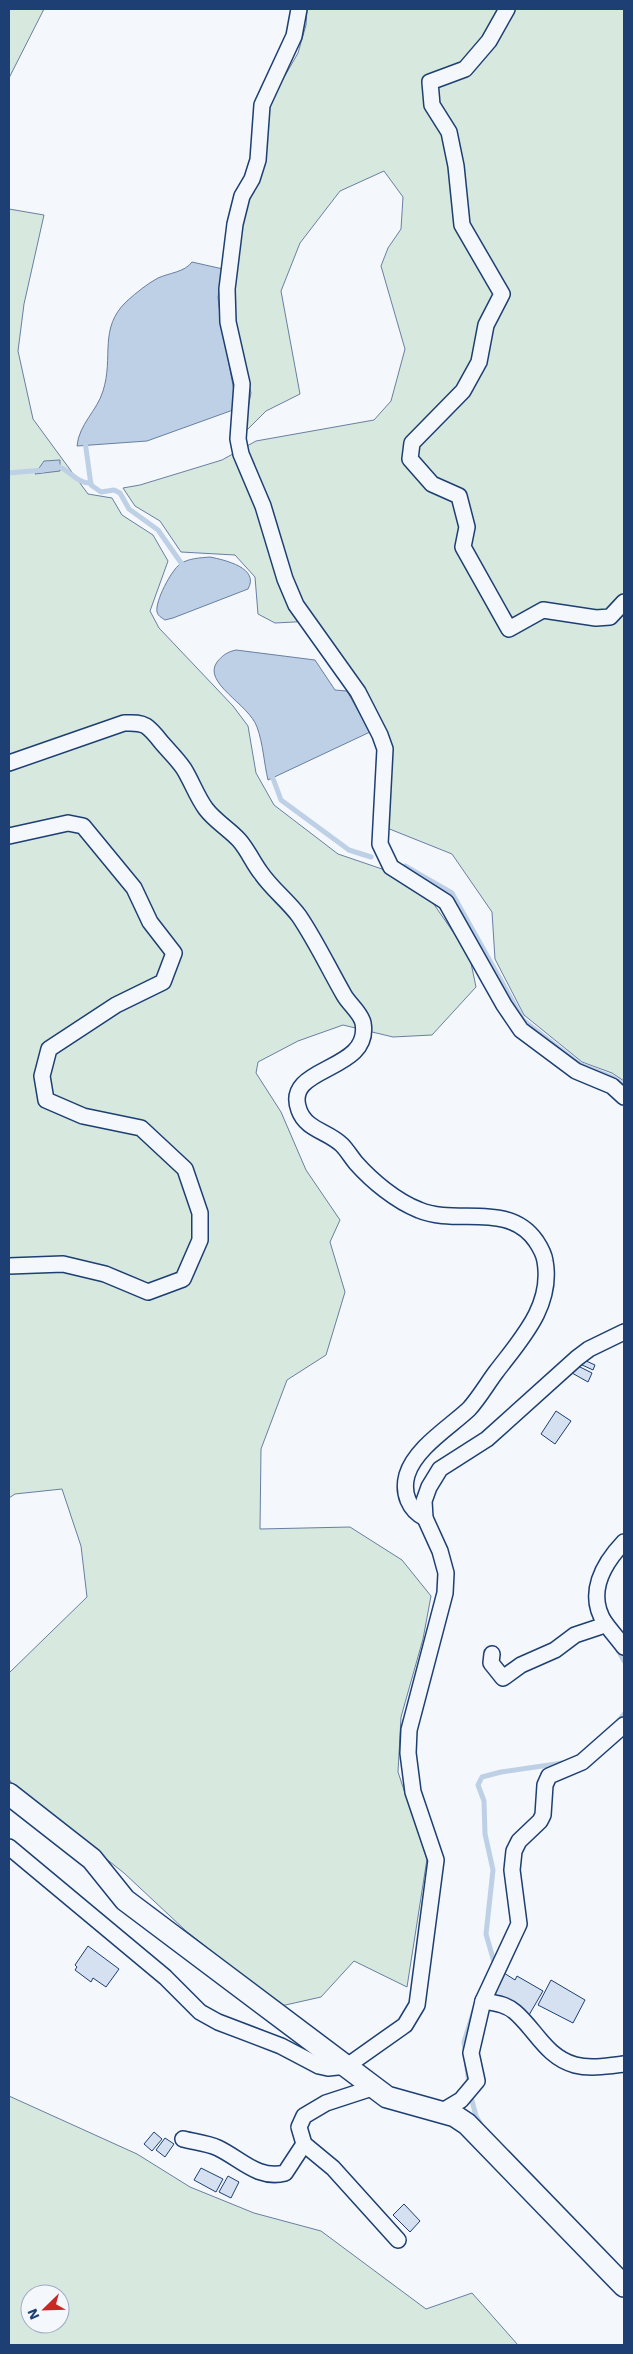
<svg xmlns="http://www.w3.org/2000/svg" width="633" height="2354" font-family="'Work Sans',sans-serif">
<rect width="100%" height="100%" fill="#f4f7fb"/>
<g fill="#d7e8df" stroke="#687fa3" fill-rule="evenodd">
<polygon points="9,9 44,9 9,78"/>
<polygon points="307,9 624,9 624,1081 612,1073 582,1062 524,1015 495,959 492,912 452,854 387,828 390,748 313,621 275,623 258,614 255,577 235,555 181,552 160,521 135,506 123,488 140,485 222,460 256,441 374,420 391,401 405,349 381,266 388,248 401,229 403,197 384,171 340,191 300,243 281,291 300,394 266,411 247,430 245,423 251,393 235,329 234,284 244,211 259,180 267,107 298,53 306,25"/>
<polygon points="9,209 44,215 24,304 18,351 33,419 88,494 112,498 122,515 153,535 168,561 150,611 159,628 233,706 248,726 256,773 274,805 338,854 382,869 433,903 458,939 471,963 476,987 432,1035 393,1037 343,1025 298,1041 258,1062 256,1073 281,1112 306,1170 340,1220 330,1242 345,1292 326,1355 287,1380 261,1449 260,1529 350,1527 402,1560 431,1596 423,1639 401,1717 398,1772 427,1859 407,1987 354,1961 321,1997 281,2006 185,1930 124,1873 13,1785 9,1779 9,1673 87,1597 81,1546 62,1489 15,1494 9,1498"/>
<path d="M 9,2096 L 137,2154 L 190,2187 L 254,2213 L 321,2231 L 426,2309 L 472,2293 L 518,2345 L 9,2345 ZM 30,2294 L 60,2294 L 60,2324 L 30,2324 Z"/>
</g>
<g fill="#bed0e5" stroke="#687fa3">
<path d="M 192,262 L 223,269 L 218,297 L 220,315 L 236,402 L 233,410 L 147,441 L 77,446 C 79,424 97,411 103,391 C 114,357 98,328 127,301 C 137,292 147,284 158,278 C 169,273 185,272 192,262 Z"/>
<polygon points="60,460 60,471 35,474 44,461"/>
<path d="M 210,557 C 225,560 260,568 248,589 L 173,618 L 165,620 C 162,618 158,616 157,612 C 155,601 171,571 180,564 C 189,558 200,558 210,557 Z"/>
<path d="M 236,650 L 315,660 L 335,690 L 347,691 L 370,732 L 268,780 C 264,763 263,743 257,727 C 249,704 202,683 217,662 C 223,655 227,652 236,650 Z"/>
</g>
<g fill="none" stroke-linecap="round" stroke-linejoin="round">
<g stroke="#bed0e5" stroke-width="5">
<polyline points="85,441 91,485 101,492 114,490 120,493 129,509 158,530 184,567"/>
<path d="M 56,466 C 69,468 76,484 91,483"/>
<polyline points="9,473 43,470"/>
<polyline points="271,773 281,800 349,850 371,857"/>
<polyline points="405,866 452,893 523,1020 579,1064 612,1077 624,1085"/>
<polyline points="617,1648 624,1661"/>
<polyline points="617,1723 624,1714"/>
<polyline points="493,1965 494,1962 486,1934 493,1870 485,1834 484,1801 478,1785 482,1777 501,1772 563,1763"/>
<polyline points="469,2085 464,2042 475,2007"/>
<polyline points="470,2093 476,2116 481,2125"/>
</g>
</g>
<g fill="#d5e0f0" stroke="#1d3f73">
<polygon points="582,1359 595,1365 593,1370 580,1364"/>
<polygon points="576,1365 592,1373 588,1382 572,1373"/>
<polygon points="556,1411 571,1421 555,1444 541,1434"/>
<polygon points="88,1946 119,1969 106,1987 93,1978 91,1982 75,1970 77,1967 75,1965"/>
<polygon points="504,1973 515,1980 517,1976 543,1991 529,2015 492,1994"/>
<polygon points="551,1980 585,2000 573,2023 538,2005"/>
<polygon points="154,2132 162,2139 152,2151 144,2144"/>
<polygon points="165,2138 174,2144 165,2157 156,2150"/>
<polygon points="201,2168 223,2179 216,2192 194,2180"/>
<polygon points="228,2176 239,2182 231,2198 219,2192"/>
<polygon points="404,2204 420,2221 410,2232 393,2215"/>
</g>
<g fill="none" stroke-linecap="round" stroke-linejoin="round">
<g stroke="#1d3f73" stroke-width="18">
<g id="street">
<polyline points="299,9 294,36 262,105 258,160 252,179 242,196 235,224 227,289 228,322 242,384 238,439 241,454 263,506 285,579 296,605 358,692 380,735 385,749 380,844 391,867 446,902 504,1005 521,1030 576,1071 612,1086 624,1097"/>
<polyline points="507,9 489,41 465,69 430,82 432,105 449,132 456,166 462,225 502,294 486,325 479,362 463,391 412,443 410,459 432,484 459,496 467,527 463,547 509,629 543,610 596,618 610,617 624,602"/>
<path d="M 9,763 L 124,723 C 132,723 139,722 146,726 C 152,730 158,738 162,743 C 169,751 178,760 184,769 C 192,782 197,797 206,809 C 215,821 229,829 239,840 C 248,850 253,863 261,873 C 272,889 288,901 299,916 C 316,941 329,969 344,995 C 349,1004 361,1013 363,1023 C 372,1073 282,1065 299,1110 C 306,1130 328,1131 342,1145 C 347,1150 351,1157 356,1163 C 372,1181 396,1201 419,1210 C 457,1226 508,1201 536,1241 C 540,1247 544,1254 545,1261 C 553,1306 521,1339 496,1372 C 487,1384 479,1398 469,1409 C 450,1427 415,1448 407,1475 C 402,1493 409,1510 425,1518"/>
<polyline points="9,836 68,823 83,826 134,888 150,922 174,953 163,982 116,1005 49,1049 42,1076 46,1100 83,1116 141,1128 185,1169 200,1213 200,1240 183,1279 148,1292 105,1274 63,1264 9,1266"/>
<path d="M 624,1542 C 603,1564 586,1594 605,1623 C 611,1631 618,1639 624,1647"/>
<polyline points="492,1654 491,1663 503,1678 521,1665 555,1650 575,1635 599,1627 605,1623"/>
<polyline points="9,1847 165,1977 200,2012 218,2022 281,2046 319,2066 328,2068 347,2066 405,2025 417,2005 436,1860 413,1792 408,1753 409,1730 445,1593 446,1573 440,1551 425,1518 424,1501 429,1487 440,1469 487,1439 577,1358 589,1349 624,1332"/>
<path d="M 483,2001 C 495,2003 506,2004 515,2012 C 536,2030 546,2057 575,2065 C 590,2069 608,2066 624,2064"/>
<polyline points="375,2087 326,2103 304,2116 299,2127 304,2144 333,2168 398,2240"/>
<polyline points="441,2112 461,2100 477,2081 471,2053 483,2001 519,1924 512,1870 514,1851 519,1841 540,1821 543,1815 545,1785 549,1776 582,1762 624,1725"/>
<path d="M 183,2139 C 194,2142 207,2143 218,2148 C 241,2159 258,2180 285,2173 L 304,2144"/>
</g>
</g>
<g stroke="#1d3f73" stroke-width="24">
<polyline id="secondary" points="9,1794 92,1859 125,1900 387,2097 455,2116 467,2124 624,2286"/>
</g>
<use href="#street" stroke="#f4f7fb" stroke-width="15"/>
<use href="#secondary" stroke="#f4f7fb" stroke-width="21"/>
</g>
<rect width="633" height="2354" fill="none" stroke="#1d3f73" stroke-width="20"/>
<g transform="translate(45 2309) rotate(247)"><circle r="24" fill="#f4f7fb" stroke="#9eadc5"/>
<path d="M0-4L9 19L0 12L-9 19Z" fill="#c62828"/>
<text y="-8" font-size="14" font-weight="bold" text-anchor="middle" fill="#1d3f73">N</text>
</g>
</svg>
